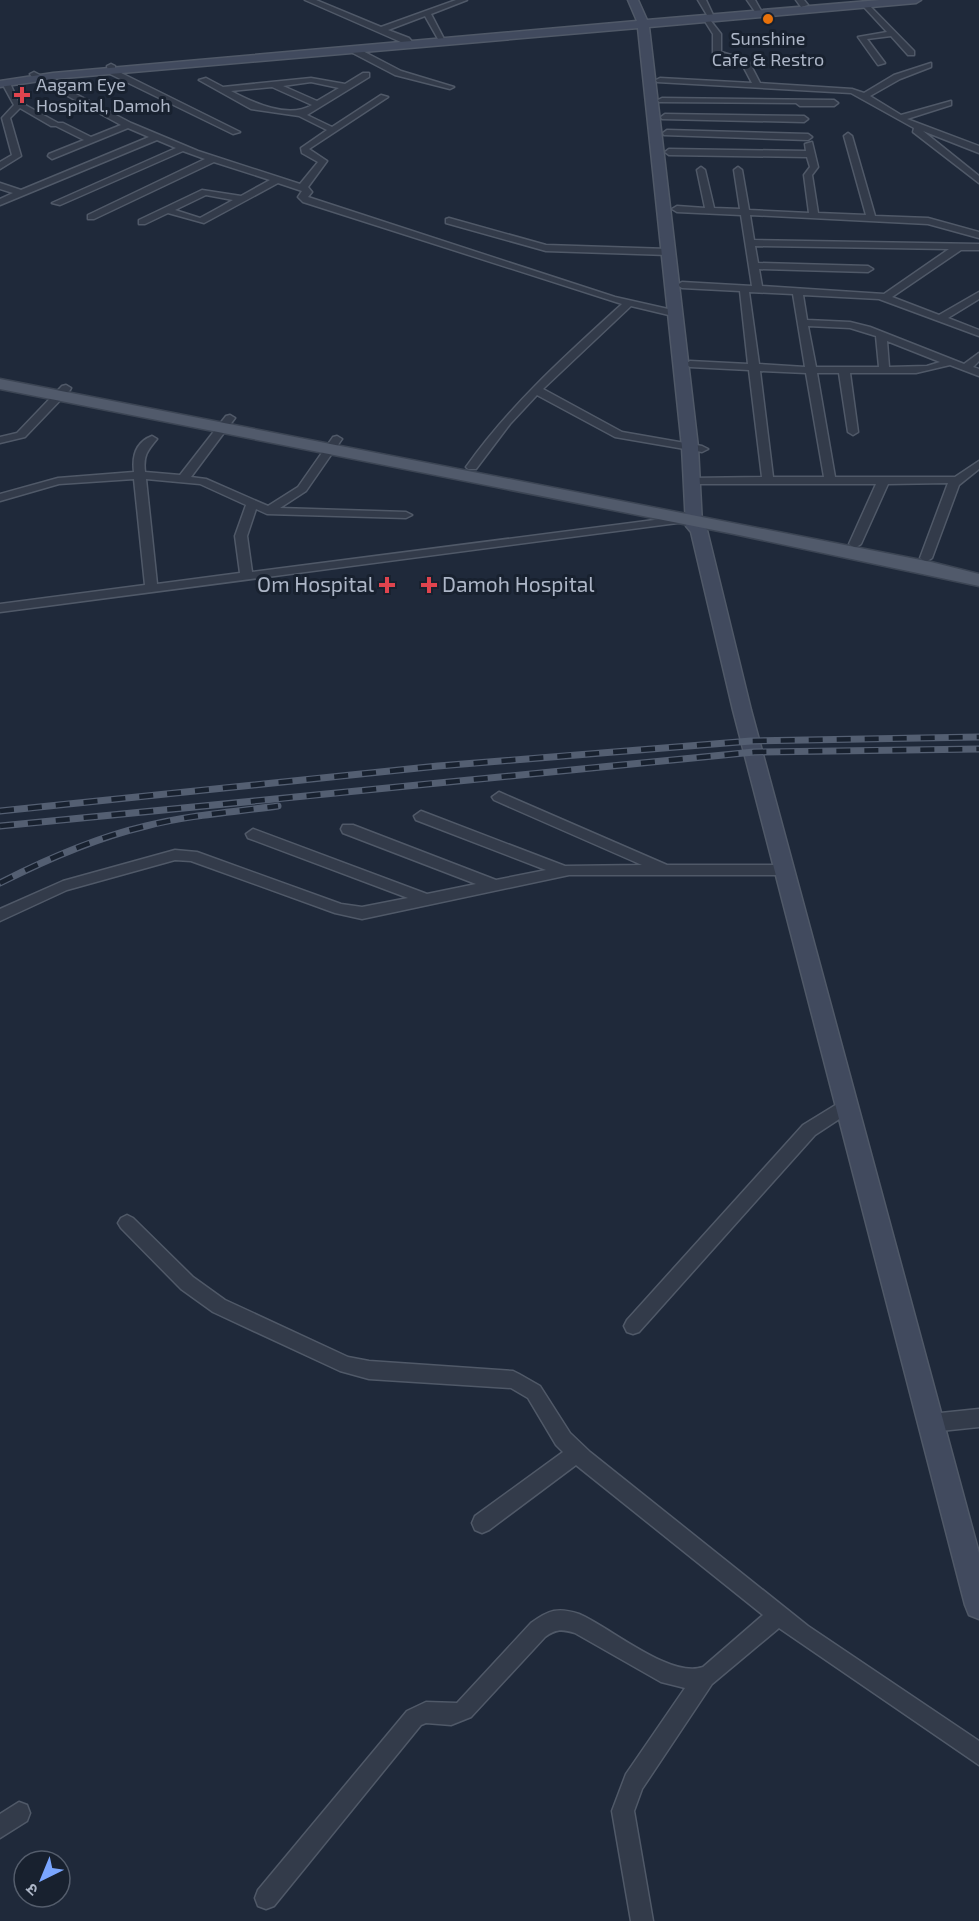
<svg xmlns="http://www.w3.org/2000/svg" width="979" height="1921" font-family="'Exo 2','Noto Sans Devanagari',sans-serif">
<rect width="100%" height="100%" fill="#1f293a"/>
<g fill="none" stroke-linecap="round" stroke-linejoin="round">
<g stroke="#505968" stroke-width="3">
<g id="minor">
<polygon points="305,0 316,0 381,27 456,0 467,0 431,14 444,39 438,39 425,16 388,30 409,38 414,44 410,46"/>
<polygon points="698,0 706,0 713,15 707,15"/>
<polygon points="747,0 755,0 764,16 758,16"/>
<polygon points="796,0 804,0 808,5 801,7"/>
<polygon points="866,2 914,51 914,55 908,55 891,36 867,39 885,63 878,65 858,37 887,32 863,6 862,4"/>
<polygon points="707,16 721,34 721,52 748,60 760,83 852,89 864,93 894,75 931,63 931,67 900,79 870,96 901,115 951,101 951,105 907,119 979,146 979,153 923,131 979,176 979,183 913,132 914,128 851,93 657,82 656,80 660,78 752,83 742,64 713,53 713,34 703,18"/>
<polygon points="349,47 355,47 401,71 454,87 450,89 395,75 349,51"/>
<polygon points="111,64 115,66 115,70 240,132 233,134 108,73 107,66"/>
<path d="M 34,72 L 131,123 L 198,151 L 300,184 L 318,162 L 302,153 L 301,148 L 327,130 L 299,116 L 251,109 L 199,80 L 206,78 L 223,87 L 311,78 L 345,84 L 363,73 L 369,73 L 369,77 L 307,115 L 332,127 L 381,95 L 388,97 L 309,149 L 327,161 L 308,187 L 312,192 L 308,197 L 615,297 L 677,311 L 677,315 L 673,316 L 631,306 L 543,389 L 622,432 L 702,446 L 708,449 L 702,452 L 615,437 L 537,395 L 510,424 L 476,469 L 468,469 L 466,467 C 510,405 566,355 622,304 L 303,202 L 298,197 L 302,191 L 278,183 L 204,223 L 168,213 L 145,224 L 139,224 L 139,220 L 202,190 L 241,196 L 270,180 L 214,162 L 94,219 L 88,219 L 88,215 L 205,159 L 183,151 L 60,205 L 52,203 L 176,148 L 157,140 L 0,205 L 0,199 L 13,193 L 0,189 L 0,183 L 21,190 L 149,137 L 128,128 L 52,159 L 48,156 L 49,154 L 84,140 L 56,126 L 51,126 L 20,108 L 10,118 L 21,156 L 0,169 L 0,162 L 12,155 L 2,118 L 14,105 L 2,83 L 3,81 L 9,81 L 18,101 L 58,123 L 63,123 L 91,137 L 121,125 L 31,76 L 30,74 ZM 311,82 L 339,88 L 317,101 L 283,86 ZM 272,87 L 312,105 C 288,119 254,103 231,91 ZM 206,195 L 233,200 L 200,218 L 175,210 Z"/>
<polygon points="662,98 834,100 838,103 834,106 800,106 796,103 659,102 658,100"/>
<polygon points="665,114 804,116 808,119 804,122 662,119 661,117"/>
<polygon points="667,130 808,134 812,137 808,140 664,135 663,133"/>
<path d="M 848,133 L 852,136 L 875,216 L 928,218 L 979,232 L 979,238 L 928,224 L 750,215 L 754,240 L 979,244 L 979,250 L 961,250 L 892,297 L 939,315 L 979,292 L 979,299 L 948,318 L 979,330 L 979,336 L 879,299 L 803,295 L 807,320 L 850,322 L 870,327 L 964,364 L 979,353 L 979,361 L 973,367 L 979,369 L 979,376 L 950,365 L 916,373 L 850,373 L 858,432 L 853,435 L 848,432 L 839,373 L 817,373 L 835,477 L 955,477 L 979,461 L 979,469 L 959,485 L 932,558 L 926,562 L 920,558 L 948,483 L 888,484 L 861,544 L 855,548 L 849,544 L 876,484 L 691,484 L 685,481 L 691,478 L 762,477 L 749,370 L 690,367 L 685,364 L 690,361 L 748,364 L 740,291 L 682,288 L 677,285 L 682,282 L 752,286 L 741,215 L 677,212 L 672,209 L 677,206 L 705,208 L 697,170 L 701,167 L 705,170 L 714,208 L 740,209 L 734,170 L 738,167 L 742,170 L 749,210 L 809,213 L 804,175 L 810,167 L 807,157 L 669,155 L 665,152 L 669,149 L 806,151 L 805,144 L 812,142 L 818,167 L 812,175 L 818,213 L 866,215 L 844,136 ZM 755,246 L 949,249 L 884,294 L 762,286 L 759,269 L 868,272 L 873,269 L 868,266 L 758,263 ZM 749,292 L 793,294 L 805,367 L 759,364 ZM 808,326 L 850,328 L 876,336 L 879,367 L 816,367 ZM 887,341 L 940,362 L 927,366 L 889,367 ZM 760,371 L 806,373 L 824,477 L 773,477 Z"/>
<polygon points="449,218 546,245 668,249 673,252 668,255 546,251 446,223 446,219"/>
<polygon points="66,385 71,388 70,390 25,437 0,443 0,437 17,433 62,386"/>
<path d="M 230,415 L 235,418 L 191,477 L 206,479 L 268,506 L 298,487 L 333,437 L 337,436 L 342,439 L 306,491 L 280,508 L 406,512 L 412,515 L 406,518 L 267,514 L 256,509 L 247,536 L 252,572 L 685,516 L 691,519 L 685,522 L 0,612 L 0,604 L 145,585 L 134,479 L 59,484 L 0,501 L 0,494 L 58,478 L 134,472 C 132,456 136,442 152,436 L 157,439 C 147,451 143,456 145,472 L 180,475 L 226,416 ZM 146,479 L 200,484 L 246,505 L 235,536 L 240,573 L 157,584 Z"/>
<polygon points="499,792 667,865 785,865 792,870 785,875 569,875 362,919 335,913 191,861 175,860 67,890 0,921 0,909 63,881 175,850 197,852 341,904 362,907 408,898 248,838 246,834 253,829 427,894 476,884 343,833 341,829 343,825 353,825 496,880 546,870 416,820 414,816 421,811 565,866 642,865 494,800 492,797"/>
<polygon points="847,1098 853,1100 855,1105 853,1110 815,1135 639,1332 633,1334 627,1332 624,1326 627,1320 803,1125"/>
<path d="M 127,1215 L 133,1218 L 193,1277 L 225,1300 L 348,1357 L 369,1361 L 513,1371 L 519,1374 L 540,1386 L 570,1433 L 590,1452 L 808,1626 L 979,1741 L 979,1765 L 779,1628 L 712,1684 L 642,1789 L 634,1811 L 653,1921 L 631,1921 L 612,1811 L 626,1774 L 685,1688 L 661,1682 L 575,1633 C 562,1629 556,1629 545,1637 L 471,1717 L 451,1725 L 426,1723 L 421,1725 L 274,1906 L 266,1909 L 258,1906 L 255,1898 L 258,1890 L 407,1711 L 426,1702 L 457,1703 L 531,1623 C 549,1610 558,1607 579,1614 C 610,1627 670,1679 703,1667 L 763,1615 L 576,1465 L 489,1530 L 482,1533 L 475,1530 L 472,1523 L 475,1516 L 563,1452 L 556,1445 L 528,1398 L 511,1388 L 369,1379 L 340,1371 L 213,1312 L 181,1289 L 121,1228 L 118,1223 L 121,1218 Z"/>
<polygon points="979,1409 979,1427 931,1432 924,1429 922,1423 924,1417 931,1414"/>
<polygon points="19,1802 27,1805 30,1813 27,1821 0,1838 0,1814"/>
</g>
</g>
<g stroke="#505968" stroke-width="3">
<polygon id="secondary" points="628,0 638,0 647,20 880,0 921,0 916,3 649,27 698,447 702,524 707,530 751,710 979,1553 979,1619 969,1615 965,1605 733,710 691,532 686,526 682,447 638,28 53,79 0,87 0,81 53,73 637,21"/>
</g>
<g stroke="#3c4554" stroke-width="3">
<polygon id="primary" points="0,379 931,562 979,574 979,586 734,534 0,389"/>
</g>
<use href="#minor" fill="#333b4a" fill-rule="evenodd"/>
<use href="#secondary" fill="#414a5e" fill-rule="evenodd"/>
<use href="#primary" fill="#515a6b" fill-rule="evenodd"/>
<g stroke="#545f72" stroke-width="7">
<g id="rail">
<polyline points="0,811 438,766 751,741 979,737"/>
<polyline points="0,826 754,752 979,749"/>
<path d="M 0,883 C 47,859 95,838 146,826 C 189,815 234,812 278,806"/>
</g>
</g>
<use href="#rail" stroke="#18212f" stroke-width="4.5" stroke-dasharray="14" stroke-linecap="butt"/>
</g>
<circle fill="#e8710a" stroke="#18212f" stroke-width="2" cx="768" cy="19" r="6"/>
<g fill="#e0444e" stroke="#18212f" stroke-width="2">
<path d="M19 86h6v6h6v6h-6v6h-6v-6h-6v-6h6z"/>
<path d="M384 576h6v6h6v6h-6v6h-6v-6h-6v-6h6z"/>
<path d="M426 576h6v6h6v6h-6v6h-6v-6h-6v-6h6z"/>
</g>
<g text-anchor="middle" stroke-width="6" stroke-linejoin="round" paint-order="stroke">
<g font-size="18" fill="#adb6c7" stroke="#18212f">
<text x="768" y="45">Sunshine<tspan x="768" dy="21">Cafe &amp; Restro</tspan></text>
<text x="36" y="91" text-anchor="start">Aagam Eye<tspan x="36" dy="21">Hospital, Damoh</tspan></text>
</g>
<g font-size="21" fill="#adb6c7" stroke="#18212f" text-anchor="end">
<text x="374" y="592">Om Hospital</text>
<text x="442" y="592" text-anchor="start">Damoh Hospital</text>
</g>
</g>
<g transform="translate(42 1879) rotate(223)"><circle r="28" fill="#18212f" stroke="#545d6c" stroke-width="1.5"/>
<path d="M0-4.5L10 22L0 15L-10 22Z" fill="#7aa6ff"/>
<text y="-9" font-size="16" font-weight="bold" text-anchor="middle" fill="#adb6c7">उ</text>
</g>
</svg>
